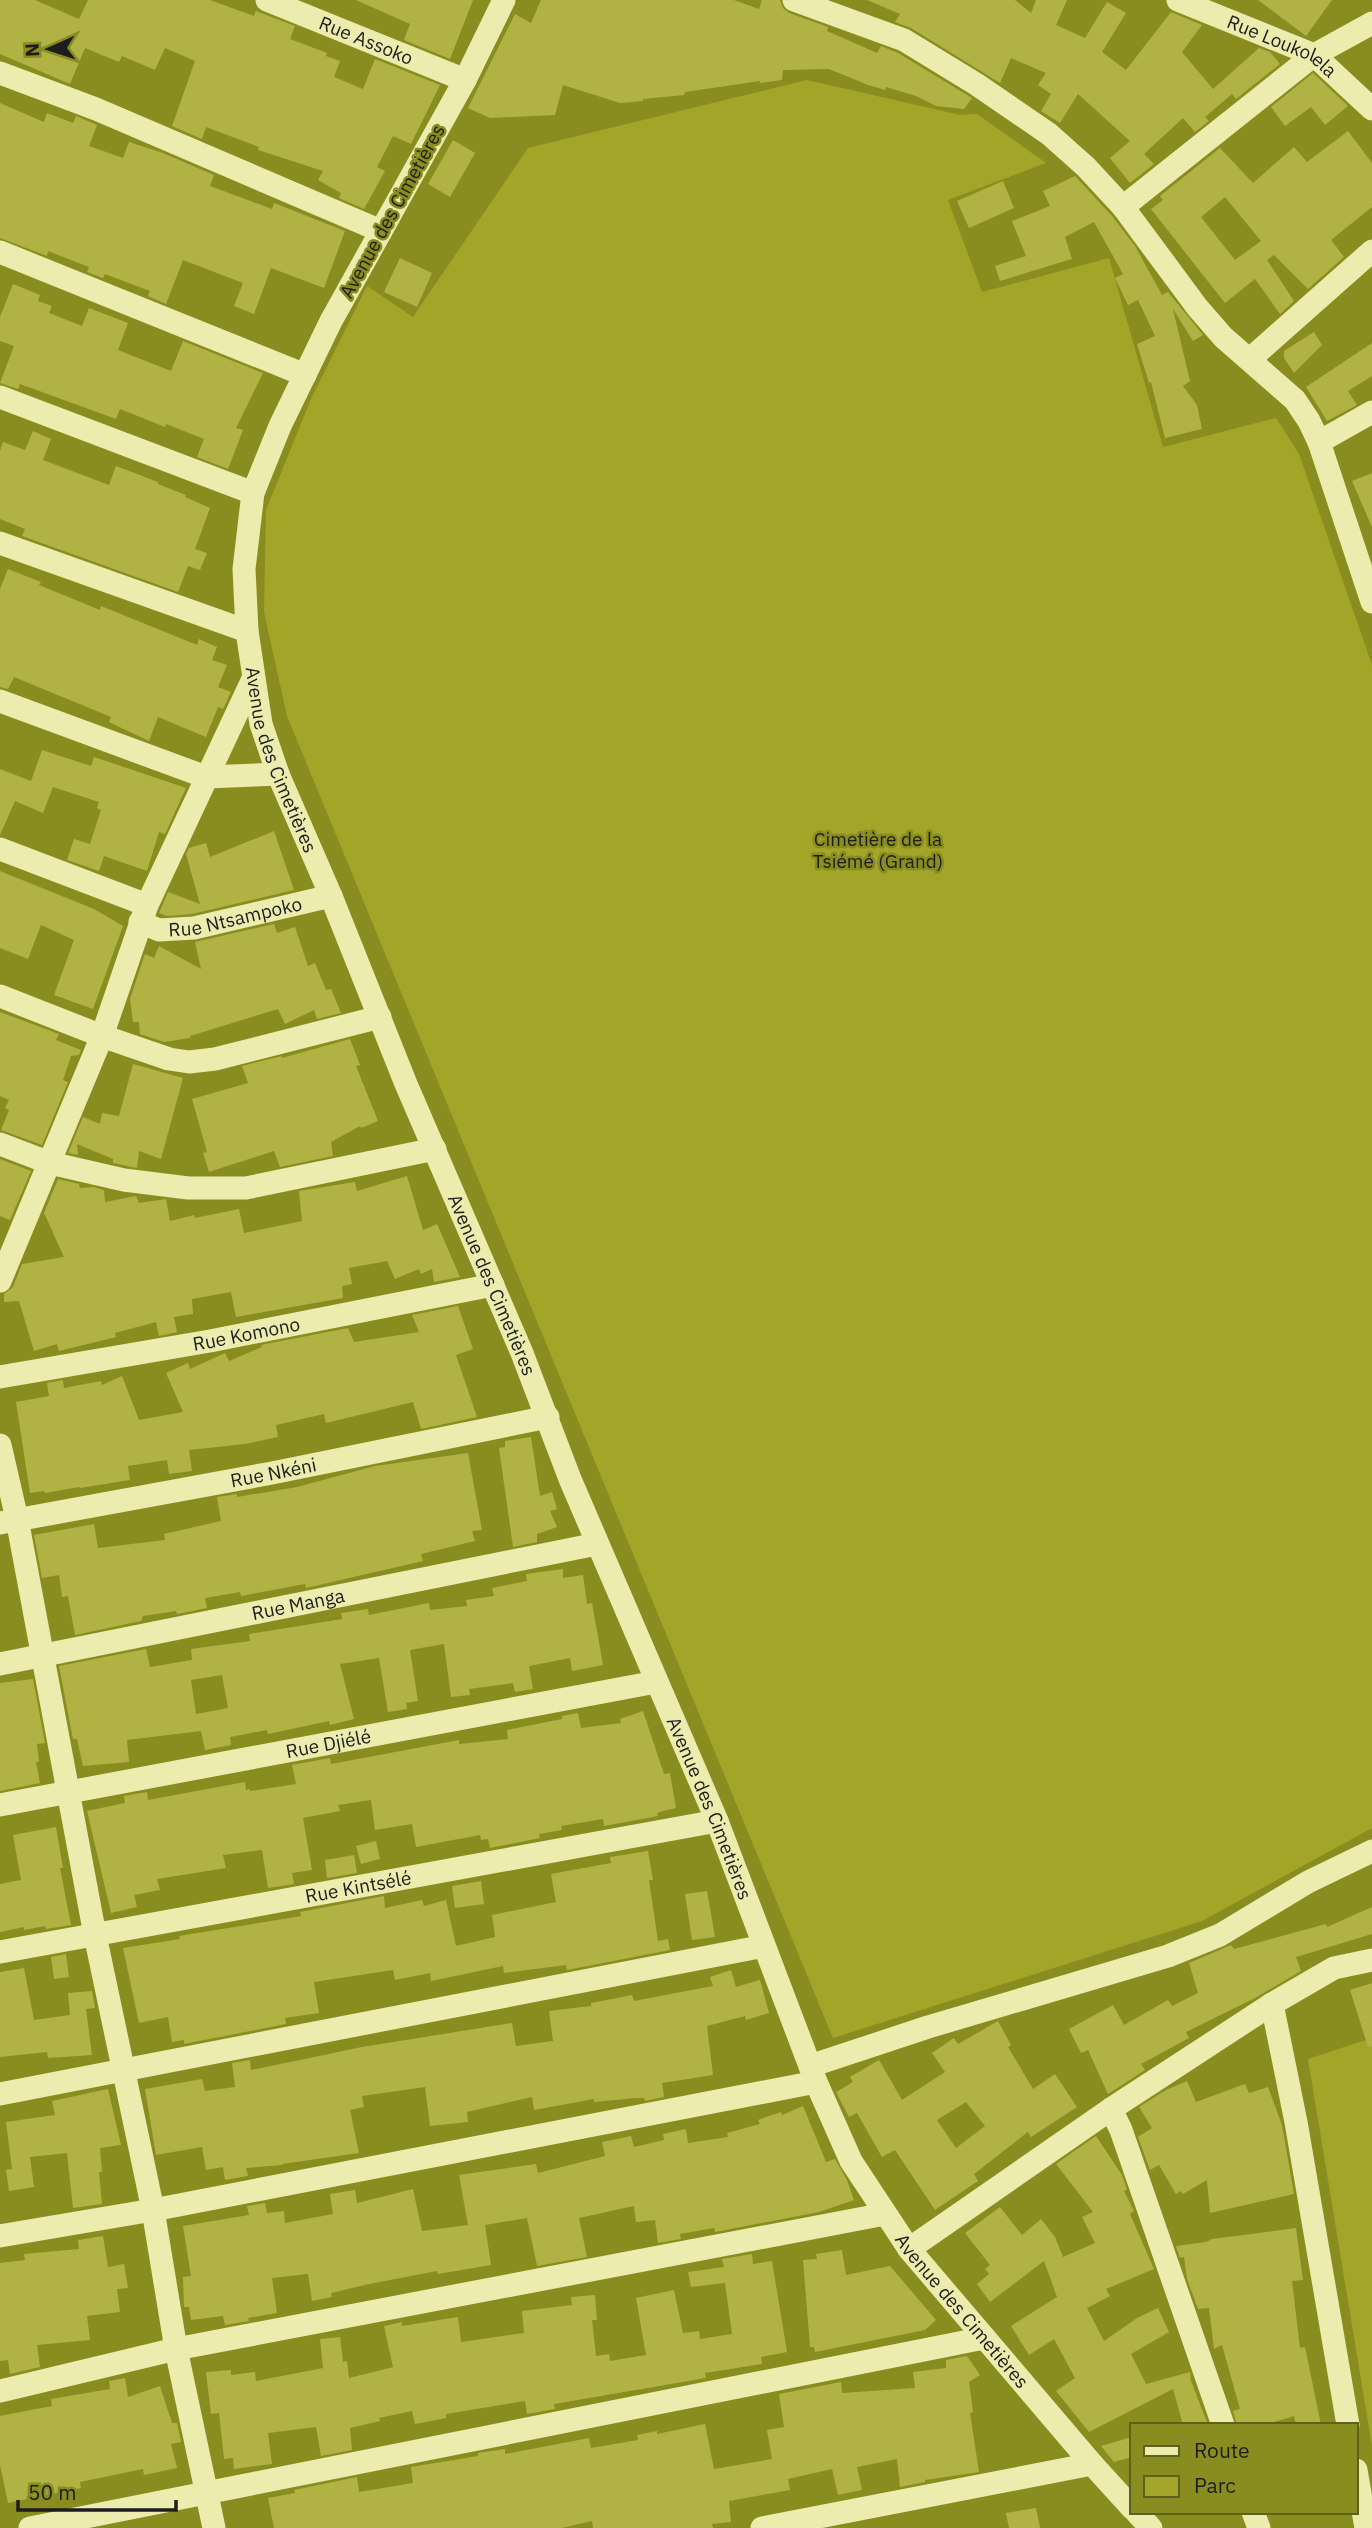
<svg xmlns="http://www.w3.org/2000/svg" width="1372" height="2528" font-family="'IBM Plex Sans',sans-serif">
<rect width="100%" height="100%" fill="#898d1f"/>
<g fill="#a3a529">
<polygon points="807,80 960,115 977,114 1046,163 948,200 982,292 1109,258 1163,447 1276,418 1299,454 1372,665 1372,1828 1202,1921 833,2038 287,716 264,612 266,510 311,399 367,286 413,317 528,148"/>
<polygon points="1372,2038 1372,2446 1308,2059"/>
</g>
<g fill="#b0b244" fill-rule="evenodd">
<polygon points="0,0 35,0 79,19 88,0 210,0 254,16 256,11 295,26 290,39 327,53 326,56 340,61 334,77 363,89 375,59 440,85 411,144 393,136 377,167 385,171 364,209 339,198 341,193 318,180 323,171 258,150 259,147 206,127 202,139 172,126 195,61 165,48 155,70 122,56 119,62 85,48 70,84 0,54"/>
<polygon points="356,0 473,0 450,59 404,40 410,24"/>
<polygon points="541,0 734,0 759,9 762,0 780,0 783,8 789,13 828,27 827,31 877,53 881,46 898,53 972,98 964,109 936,106 916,96 886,87 885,90 868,85 829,69 783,70 782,80 760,83 760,81 685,92 684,95 643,99 643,101 620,103 563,85 555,115 490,118 468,108 515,14 531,23"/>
<polygon points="867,0 1015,0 1031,13 1036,0 1067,0 1056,25 1085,38 1107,2 1126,13 1102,52 1126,70 1171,12 1202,25 1182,52 1213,89 1259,48 1270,52 1280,64 1236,99 1232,94 1205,117 1209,121 1195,132 1183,118 1144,154 1154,164 1130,183 1110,158 1130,141 1078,94 1060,123 1041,111 1051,94 1038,85 1046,73 1011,58 1000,83 911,28 895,22 900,14"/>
<polygon points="1258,0 1332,0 1306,36"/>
<polygon points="1313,73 1348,106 1325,125 1311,107 1285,126 1271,107"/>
<polygon points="0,103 44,122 47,113 73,123 76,116 97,125 89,146 123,158 129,142 163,153 214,175 210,186 272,209 274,203 345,231 324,288 271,268 254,314 234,306 243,283 183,260 166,304 148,296 150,291 105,274 103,278 87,272 89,267 48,251 47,256 0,238"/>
<path d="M 1348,131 L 1372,163 L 1372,207 L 1331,240 L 1344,257 L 1308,289 L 1274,255 L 1267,260 L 1294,301 L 1280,314 L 1255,279 L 1225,303 L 1151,209 L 1163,200 L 1160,196 L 1220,148 L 1253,183 L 1294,147 L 1307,162 ZM 1225,197 L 1261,241 L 1235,260 L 1201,217 Z"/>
<polygon points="453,140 475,153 450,197 428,184"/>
<polygon points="1075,176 1112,216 1135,246 1162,295 1168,292 1203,335 1193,341 1173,309 1190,381 1183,386 1197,405 1202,429 1165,438 1151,382 1149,383 1137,344 1155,336 1138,300 1128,305 1115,278 1123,274 1094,222 1065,237 1072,259 1000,281 995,266 1026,256 1012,221 1050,206 1043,191"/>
<polygon points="1003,181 1014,208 969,228 957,201"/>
<polygon points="400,258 432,273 417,307 384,292"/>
<polygon points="13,284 40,295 38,301 52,306 49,313 82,326 89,308 128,323 118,350 171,371 183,341 263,373 236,428 243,430 228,469 197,457 204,439 166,424 165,427 120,409 116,419 20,384 18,389 0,383 14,346 0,341 0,317"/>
<polygon points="1314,332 1322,345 1294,373 1284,358 1284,351"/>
<polygon points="1372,343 1372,376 1348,391 1357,405 1327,421 1306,387"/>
<polygon points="33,431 51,439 43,460 109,485 116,466 158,482 158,484 186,495 185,497 210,508 195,549 207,553 200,570 188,566 178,592 22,536 25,529 0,519 0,451 3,442 25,450"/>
<polygon points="1372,473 1372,527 1352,481"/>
<polygon points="8,569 41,582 39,585 100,610 101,606 197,645 199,639 217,647 212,660 227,665 218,687 231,692 223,709 218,707 206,737 158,717 149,741 109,722 111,717 14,677 8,689 0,687 0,589"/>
<polygon points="42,750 91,766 94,757 186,788 165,834 159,832 147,871 104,856 99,871 67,860 74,839 90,844 101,810 97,808 99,802 53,787 43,813 15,801 0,835 0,769 31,781"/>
<polygon points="274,831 294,890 192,914 167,916 159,913 168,892 200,904 186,854 189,848 206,843 210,857"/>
<polygon points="0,871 94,909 123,926 93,1009 54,995 74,940 41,925 28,959 0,948"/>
<polygon points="274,924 277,933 295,927 308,966 315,963 326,990 331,989 341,1013 317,1019 314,1010 285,1024 278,1009 190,1036 190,1038 164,1042 140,1034 139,1022 133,1022 130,999 145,954 154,958 159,946 201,969 195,942"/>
<polygon points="0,1012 59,1034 56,1040 81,1050 79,1055 71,1056 63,1080 68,1082 42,1145 1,1130 9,1110 5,1108 9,1100 0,1096"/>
<polygon points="350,1039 360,1065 356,1066 378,1121 361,1128 360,1126 331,1142 333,1156 280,1167 274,1151 209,1172 203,1153 207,1152 192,1099 248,1083 242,1066 282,1056 282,1058"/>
<polygon points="133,1064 183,1078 161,1159 139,1151 137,1168 113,1163 113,1159 77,1144 78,1155 68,1153 83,1117 100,1124 102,1113 119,1116"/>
<polygon points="0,1159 31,1171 10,1220 0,1216"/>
<polygon points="407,1176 423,1230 437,1224 460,1277 434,1282 432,1269 421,1274 419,1269 395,1279 387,1261 349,1268 352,1284 342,1286 343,1298 236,1317 231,1292 192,1299 193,1314 174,1317 177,1332 159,1336 156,1322 115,1333 116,1337 59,1351 57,1344 34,1351 19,1301 4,1302 4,1294 13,1287 22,1264 64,1257 44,1213 58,1179 79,1184 80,1188 93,1187 104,1190 105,1202 136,1196 139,1203 166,1199 170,1221 194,1215 195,1218 239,1209 244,1233 302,1221 299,1191 355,1182 357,1191"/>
<polygon points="458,1306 473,1349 456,1355 477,1417 421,1429 413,1402 326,1423 324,1414 276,1425 278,1437 245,1444 189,1450 192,1471 169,1474 167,1460 128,1466 130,1480 80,1488 80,1487 45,1493 44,1491 30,1493 16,1402 49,1396 47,1383 63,1380 64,1388 101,1381 102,1385 122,1376 139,1420 183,1412 166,1373 188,1363 190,1369 225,1353 229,1361 262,1347 261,1345 348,1328 354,1342 419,1332 412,1315"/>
<polygon points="531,1437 540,1496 552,1492 557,1509 550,1511 557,1527 537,1534 537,1542 513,1547 499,1448 505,1447 505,1441"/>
<polygon points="468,1453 482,1530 472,1531 475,1541 421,1554 423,1561 306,1588 305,1584 241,1596 240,1592 205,1598 207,1608 177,1614 176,1611 143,1616 141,1621 75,1635 68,1596 62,1597 59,1575 42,1578 34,1535 94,1524 98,1548 165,1540 164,1534 221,1521 217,1497 237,1494 237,1497 297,1487 375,1466"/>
<path d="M 563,1569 L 563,1578 L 583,1575 L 587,1604 L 592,1603 L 603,1665 L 572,1671 L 570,1658 L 529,1666 L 533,1689 L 515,1692 L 513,1683 L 469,1689 L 470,1695 L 451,1697 L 444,1644 L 410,1650 L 418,1701 L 406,1703 L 407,1709 L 388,1712 L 379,1658 L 340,1664 L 354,1719 L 330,1725 L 329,1721 L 268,1734 L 267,1730 L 230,1737 L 231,1745 L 205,1750 L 201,1731 L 127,1740 L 129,1762 L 83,1766 L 77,1739 L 73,1739 L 59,1666 L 146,1649 L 150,1667 L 192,1660 L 191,1649 L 250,1641 L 249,1634 L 342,1619 L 341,1613 L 368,1609 L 369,1615 L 429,1603 L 430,1610 L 467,1606 L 466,1600 L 494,1596 L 492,1588 L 527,1581 L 526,1574 ZM 222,1675 L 228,1708 L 196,1714 L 191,1680 Z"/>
<polygon points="33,1679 45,1743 37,1744 39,1762 36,1762 40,1783 0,1791 0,1683"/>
<polygon points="643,1711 664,1774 670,1773 676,1808 663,1811 657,1813 658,1816 604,1826 603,1819 561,1826 562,1830 539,1834 540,1838 490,1848 488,1839 481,1840 480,1835 416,1847 412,1824 375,1830 371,1800 338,1805 340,1811 303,1818 312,1870 292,1873 294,1884 268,1888 262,1850 223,1855 226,1868 157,1879 160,1890 134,1895 137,1907 111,1913 87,1811 125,1803 124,1796 147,1792 148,1800 245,1782 246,1790 250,1789 250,1791 296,1784 292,1765 330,1758 331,1764 459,1740 459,1744 508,1739 507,1730 562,1719 562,1716 578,1713 581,1728 621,1723 620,1719"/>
<polygon points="56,1827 63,1868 60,1868 71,1925 46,1929 45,1926 24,1930 24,1927 0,1932 0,1884 21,1880 13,1835"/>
<polygon points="376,1841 380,1859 361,1864 356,1846"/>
<polygon points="648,1851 653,1880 649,1880 658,1941 668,1939 670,1950 567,1970 566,1965 504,1973 503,1966 431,1981 430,1973 395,1980 393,1970 314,1982 319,2013 285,2018 286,2024 184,2044 184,2040 172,2042 168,2017 139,2023 123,1948 180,1939 179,1936 301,1916 300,1912 384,1896 385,1908 422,1900 424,1906 446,1900 456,1946 495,1937 492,1915 556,1902 551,1874 611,1863 610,1857"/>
<polygon points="354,1855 357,1873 327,1878 325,1860"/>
<polygon points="481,1881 484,1904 455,1908 452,1886"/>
<polygon points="707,1891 715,1937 692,1940 685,1894"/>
<polygon points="1372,1907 1372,1934 1296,1957 1301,1971 1255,1998 1186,2032 1189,2038 1141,2064 1145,2070 1108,2094 1088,2050 1081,2053 1069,2029 1113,2005 1124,2025 1168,2000 1172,2006 1198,1993 1189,1963 1231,1945 1234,1949 1326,1924 1327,1927"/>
<polygon points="66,1954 69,1977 54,1979 51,1957"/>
<polygon points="24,1968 34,2020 70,2015 68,1993 92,1991 95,2008 86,2009 92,2055 48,2058 47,2052 0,2057 0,1972"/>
<polygon points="731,1970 736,1987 760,1980 769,2013 746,2020 745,2016 707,2026 713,2075 662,2083 664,2097 645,2101 644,2098 636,2098 594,2102 594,2099 534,2110 532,2097 467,2112 468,2122 430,2126 425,2087 362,2096 364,2107 350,2110 359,2153 282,2164 282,2165 246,2168 248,2176 225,2180 223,2167 206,2170 202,2147 156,2155 145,2089 202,2079 205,2091 235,2087 232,2063 250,2060 251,2070 362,2047 512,2023 516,2046 553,2041 549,2011 591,2006 591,2003 632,1995 634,2001 713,1986 710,1977"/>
<polygon points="1372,1983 1372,2046 1368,2047 1350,1990"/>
<path d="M 998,2021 L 1011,2045 L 1008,2047 L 1033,2089 L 1055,2074 L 1077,2107 L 1031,2137 L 1028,2132 L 974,2174 L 978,2181 L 935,2210 L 895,2150 L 882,2157 L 857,2113 L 849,2117 L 836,2092 L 853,2082 L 850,2077 L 879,2060 L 902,2100 L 945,2072 L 932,2053 L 954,2038 L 958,2044 ZM 966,2102 L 985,2126 L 956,2148 L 937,2120 Z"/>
<polygon points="1187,2081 1196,2102 1245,2084 1249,2093 1268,2087 1282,2125 1294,2194 1210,2213 1207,2180 1183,2194 1181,2191 1176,2194 1159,2165 1150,2170 1138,2137 1152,2128 1139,2107 1166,2090"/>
<polygon points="108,2089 121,2145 100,2148 102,2172 99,2172 102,2204 73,2208 67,2153 30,2157 34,2187 9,2191 6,2170 12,2169 6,2122 55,2115 52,2101"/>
<polygon points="803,2106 826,2162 835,2159 847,2180 854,2200 819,2212 715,2232 714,2228 680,2234 681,2239 658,2243 655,2220 636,2222 634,2206 579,2218 587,2257 537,2266 527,2218 485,2225 491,2265 438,2274 437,2271 369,2284 331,2293 332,2297 312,2301 308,2274 272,2278 277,2313 248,2318 249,2321 225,2325 223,2316 191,2320 189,2307 184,2307 183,2277 191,2276 183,2226 249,2215 247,2206 265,2203 267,2213 284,2211 285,2223 333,2214 330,2194 355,2190 357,2203 413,2189 422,2231 468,2225 459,2175 536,2164 538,2173 605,2156 602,2142 631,2136 634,2147 664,2140 663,2134 686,2129 688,2143 728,2137 727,2133 760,2124 758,2120 781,2112 782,2115"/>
<polygon points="1096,2136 1122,2175 1127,2190 1124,2191 1134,2211 1130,2214 1154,2269 1106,2289 1110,2296 1087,2308 1104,2341 1137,2318 1158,2308 1169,2332 1131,2354 1146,2384 1190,2372 1191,2381 1208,2425 1183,2425 1173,2389 1089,2432 1056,2391 1075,2378 1054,2339 1029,2355 1011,2326 1057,2297 1044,2261 990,2302 977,2284 989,2274 985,2269 990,2265 965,2233 1000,2207 1022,2235 1041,2219 1055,2237 1063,2257 1095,2243 1082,2217 1093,2212 1056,2164"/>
<polygon points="1296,2228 1303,2280 1292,2281 1300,2348 1305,2347 1321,2425 1296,2425 1294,2416 1264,2425 1237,2425 1233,2411 1240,2409 1222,2345 1214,2349 1209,2308 1198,2309 1187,2279 1184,2257 1180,2258 1176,2246 1206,2242 1212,2239"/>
<polygon points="103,2236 108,2267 124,2264 128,2288 117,2289 120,2312 87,2316 90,2340 37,2345 40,2367 10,2374 8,2360 0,2361 0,2263 25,2260 24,2254 79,2249 78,2240"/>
<polygon points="842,2250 846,2275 890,2266 936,2320 925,2330 815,2352 814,2347 810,2347 803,2260 817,2259 816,2254"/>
<polygon points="752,2254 753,2264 772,2261 787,2352 761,2357 762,2364 705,2373 706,2378 554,2404 555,2409 527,2414 525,2401 446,2414 446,2418 415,2424 412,2411 379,2418 380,2421 350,2428 352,2450 321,2456 316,2427 268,2433 272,2464 234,2469 233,2458 224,2459 219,2413 211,2414 206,2372 231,2370 231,2375 255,2372 256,2381 323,2368 320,2339 340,2337 343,2362 347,2361 349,2378 393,2367 384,2326 402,2322 402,2326 458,2317 461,2342 524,2333 522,2311 572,2305 571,2297 595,2295 597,2320 592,2320 596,2356 609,2354 610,2361 646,2355 636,2298 674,2290 683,2333 699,2331 700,2339 732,2334 725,2283 691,2287 688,2272 724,2267 722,2259"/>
<polygon points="967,2356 980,2375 969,2382 973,2412 970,2413 979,2472 925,2480 925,2482 900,2487 897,2459 857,2467 862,2490 838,2495 832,2469 788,2479 790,2490 729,2501 731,2522 712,2524 713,2528 593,2528 592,2521 562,2528 274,2528 268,2498 295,2493 294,2490 357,2477 359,2492 413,2483 411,2467 478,2456 478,2453 505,2449 505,2454 589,2438 591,2448 638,2440 637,2435 657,2431 657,2434 705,2424 714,2469 772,2459 767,2430 784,2427 779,2394 841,2382 842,2393 915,2388 913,2372 946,2368 946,2360"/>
<polygon points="125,2378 128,2397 160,2386 172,2423 177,2423 181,2442 171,2444 177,2468 144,2475 143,2469 80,2482 81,2488 8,2503 0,2465 0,2416 52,2406 51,2399 110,2389 109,2381"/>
<polygon points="1132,2437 1132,2457 1114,2462 1101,2446"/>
<polygon points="1036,2508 1040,2528 1009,2528 1006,2513"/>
</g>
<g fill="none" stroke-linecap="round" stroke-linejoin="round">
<g stroke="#ebecad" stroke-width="23">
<path id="s1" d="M 267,0 L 465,80"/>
<path id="s2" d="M 504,0 L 465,80 L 331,321 L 280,426 L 253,493 L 244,569 L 247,631 L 261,724 L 278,774 L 331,896 L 406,1084 L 522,1353 L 570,1479 L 717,1821 L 816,2082 L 851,2161 L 909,2249 L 1092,2464 L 1132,2508"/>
<polyline points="794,0 904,40 976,84 1049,134 1086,167 1123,207 1197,307 1223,337 1295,400 1309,421 1319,442 1372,602"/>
<path id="s3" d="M 1178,0 L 1314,55 L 1372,109"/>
<polyline points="0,73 96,109 381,231"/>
<polyline points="1123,207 1314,55 1372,23"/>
<polyline points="0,252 305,375"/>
<polyline points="1250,359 1372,251"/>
<polyline points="0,397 253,493"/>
<polyline points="1319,442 1372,412"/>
<polyline points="0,543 247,631"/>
<polyline points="0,701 206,777 278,774"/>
<polyline points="0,849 147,905"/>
<path id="s4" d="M 140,922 L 159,930 L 194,928 L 331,896"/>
<polyline points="0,996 102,1036 169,1059 189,1062 215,1059 380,1017"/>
<polyline points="0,1144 50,1163 124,1180 188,1188 246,1188 435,1149"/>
<polyline points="0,1281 102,1036 147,905 252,681"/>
<path id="s5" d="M 0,1377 L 210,1341 L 493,1285"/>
<polyline points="0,1445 17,1519 95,1935 153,2210 176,2349 214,2528"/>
<path id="s6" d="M 0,1523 L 272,1473 L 548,1417"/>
<path id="s7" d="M 0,1664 L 597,1544"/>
<path id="s8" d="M 0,1805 L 656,1682"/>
<path id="s9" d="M 0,1952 L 717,1821"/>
<polyline points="1272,2004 1296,2122 1348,2425"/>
<polyline points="810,2066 928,2027 1168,1956 1220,1935 1308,1882 1372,1851"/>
<polyline points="0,2094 764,1946"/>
<polyline points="1111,2109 1121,2130 1223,2425"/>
<polyline points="0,2236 153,2210 816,2082"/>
<polyline points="909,2249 1111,2109 1272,2004 1334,1968 1372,1960"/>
<polyline points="0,2391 176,2349 885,2214"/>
<polyline points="1356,2470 1366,2528"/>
<polyline points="1136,2512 1151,2528"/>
<polyline points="1253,2512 1259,2528"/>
<polyline points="30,2528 984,2338"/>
<polyline points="762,2528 1092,2464"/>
</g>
</g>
<g text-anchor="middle" stroke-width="5" stroke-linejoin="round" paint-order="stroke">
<g font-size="19" fill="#1d1d1d" stroke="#898d1f">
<text dy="7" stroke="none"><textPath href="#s1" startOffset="107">Rue Assoko</textPath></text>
<text dy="7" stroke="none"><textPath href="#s3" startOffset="114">Rue Loukolela</textPath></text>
<text transform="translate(392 211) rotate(-61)" y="7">Avenue des Cimetières</text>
<text dy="7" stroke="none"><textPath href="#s2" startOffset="826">Avenue des Cimetières</textPath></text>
<text dy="7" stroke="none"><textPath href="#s4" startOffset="98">Rue Ntsampoko</textPath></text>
<text dy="7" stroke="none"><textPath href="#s2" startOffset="1393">Avenue des Cimetières</textPath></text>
<text dy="7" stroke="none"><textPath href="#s5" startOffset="250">Rue Komono</textPath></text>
<text dy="7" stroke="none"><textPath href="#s6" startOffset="278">Rue Nkéni</textPath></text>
<text dy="7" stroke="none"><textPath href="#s7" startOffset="304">Rue Manga</textPath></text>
<text dy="7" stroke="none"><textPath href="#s8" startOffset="334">Rue Djiélé</textPath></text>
<text dy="7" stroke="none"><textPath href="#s2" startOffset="1960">Avenue des Cimetières</textPath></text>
<text dy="7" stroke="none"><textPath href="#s9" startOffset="364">Rue Kintsélé</textPath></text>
<text dy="7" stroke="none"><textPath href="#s2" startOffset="2527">Avenue des Cimetières</textPath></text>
</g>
<g font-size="19" fill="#1d1d1b" stroke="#898d1f">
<text x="878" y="846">Cimetière de la<tspan x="878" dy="22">Tsiémé (Grand)</tspan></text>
</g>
</g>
<rect x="1130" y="2423" width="228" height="91" fill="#898d1f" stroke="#5e601e" stroke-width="2"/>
<rect x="1144" y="2446" width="35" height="10" fill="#ebecad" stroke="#5e601e" stroke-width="2"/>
<text x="1194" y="2458" font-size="21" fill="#1d1d1d">Route</text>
<rect x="1144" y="2476" width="35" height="21" fill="#a3a529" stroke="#5e601e" stroke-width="2"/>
<text x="1194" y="2493" font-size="21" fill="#1d1d1d">Parc</text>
<g transform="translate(49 49) rotate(267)" stroke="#898d1f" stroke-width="5" paint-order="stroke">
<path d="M0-5L12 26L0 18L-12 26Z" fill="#1d1d1d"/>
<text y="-10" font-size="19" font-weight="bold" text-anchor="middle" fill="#1d1d1d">N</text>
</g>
<path d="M18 2500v10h158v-10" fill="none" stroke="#1d1d1d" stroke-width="3.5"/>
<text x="28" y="2500" font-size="21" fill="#1d1d1d" stroke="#898d1f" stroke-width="5" paint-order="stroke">50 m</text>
</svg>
